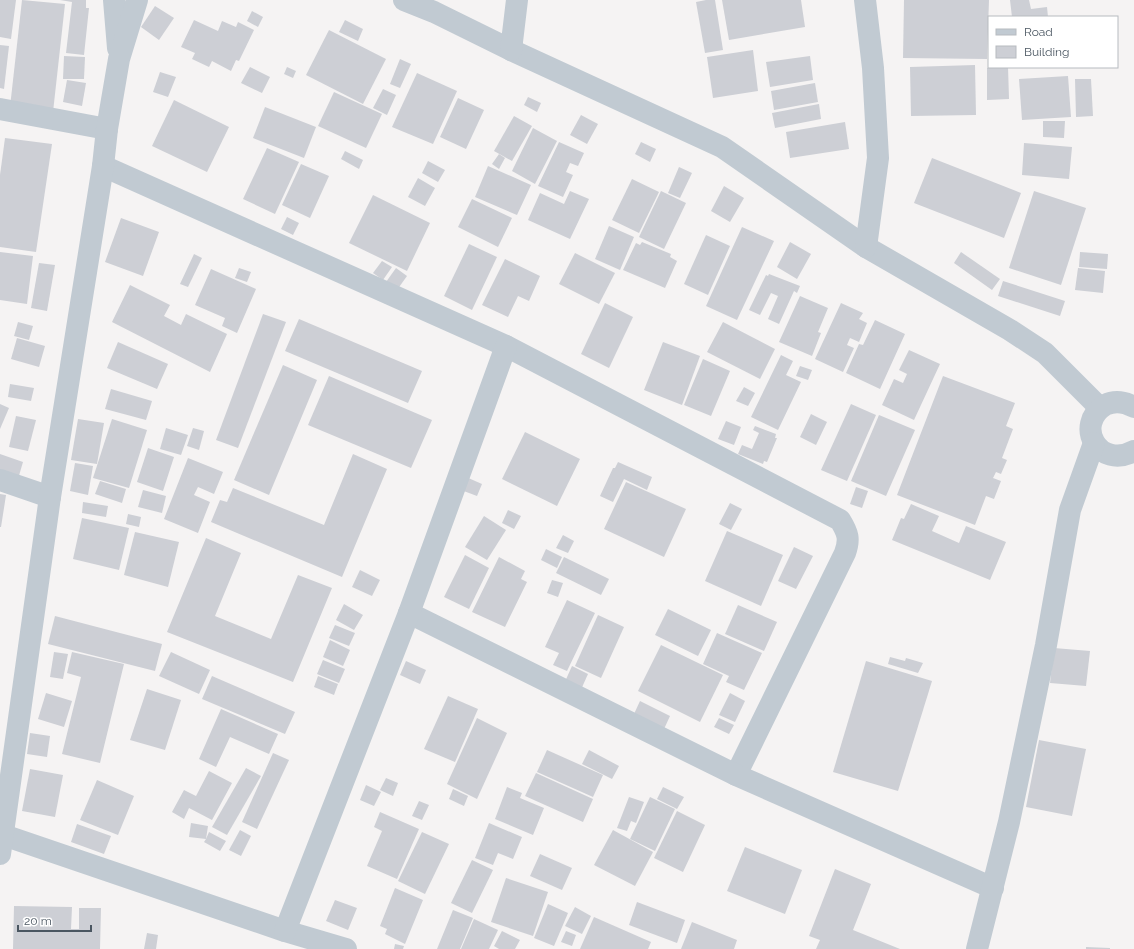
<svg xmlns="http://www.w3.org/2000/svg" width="1134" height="949" font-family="Raleway,sans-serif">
<rect width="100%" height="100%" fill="#f5f3f3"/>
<g fill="#cdcfd5">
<polygon points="0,0 16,0 11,39 0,37"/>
<polygon points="22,0 65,4 53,112 10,107"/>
<polygon points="60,0 86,0 86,8 89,8 84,55 66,53 72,2"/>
<polygon points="706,0 715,0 723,50 705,53 696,2"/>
<polygon points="722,0 801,0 805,27 729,40"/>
<polygon points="904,0 989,0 987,59 903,58"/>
<polygon points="1010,0 1029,0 1031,9 1047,7 1048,17 1012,17"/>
<polygon points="155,6 174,18 159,40 141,27"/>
<polygon points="252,11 263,17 258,27 247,21"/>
<polygon points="194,20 218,31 222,21 236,27 238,22 254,30 239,61 236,60 231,71 212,61 209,67 192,59 195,53 181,47"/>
<polygon points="345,20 363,29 358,41 339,32"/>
<polygon points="329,30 386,59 363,104 306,75"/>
<polygon points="0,45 9,46 4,89 0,88"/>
<polygon points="753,50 758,91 713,98 707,57"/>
<polygon points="64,56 85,57 84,79 63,79"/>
<polygon points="810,56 813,80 770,87 766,62"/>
<polygon points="400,59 411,64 400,88 390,84"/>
<polygon points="975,65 976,115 911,116 910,67"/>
<polygon points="250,67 270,77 262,93 241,83"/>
<polygon points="287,67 296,71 293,78 284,74"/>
<polygon points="1008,67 1009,99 987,100 987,68"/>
<polygon points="160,72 176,77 168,97 153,92"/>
<polygon points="417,73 457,91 433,144 392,127"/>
<polygon points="1068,76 1071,117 1022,120 1019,79"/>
<polygon points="1075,79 1091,79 1093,116 1076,117"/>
<polygon points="67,80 86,83 82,106 63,102"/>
<polygon points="815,83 818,102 774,110 771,91"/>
<polygon points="383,89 396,95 387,115 373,108"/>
<polygon points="334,92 382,114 366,148 318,126"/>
<polygon points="528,97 541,103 537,112 524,105"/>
<polygon points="458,98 484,110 466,149 440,137"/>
<polygon points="174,100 229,127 207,172 152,146"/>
<polygon points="819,104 821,119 775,128 772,113"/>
<polygon points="265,107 316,127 304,158 253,138"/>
<polygon points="581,115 598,124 587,144 570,135"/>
<polygon points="514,116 532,126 512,161 494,151"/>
<polygon points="1043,121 1065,121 1064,138 1043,137"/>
<polygon points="845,122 849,149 790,158 786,132"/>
<polygon points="533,128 557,141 535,184 512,171"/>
<polygon points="5,138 52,144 36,252 0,247 0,175"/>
<polygon points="559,142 584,153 578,166 570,163 566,172 573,175 563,197 538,186"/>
<polygon points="641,142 656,149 650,162 635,154"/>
<polygon points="1024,143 1072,147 1069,179 1022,175"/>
<polygon points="267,148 299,162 275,214 243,199"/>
<polygon points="345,151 363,160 359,169 341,159"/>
<polygon points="499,154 505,158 499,169 492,164"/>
<polygon points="932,158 1021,193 1004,238 914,203"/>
<polygon points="428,161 445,170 438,182 422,173"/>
<polygon points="301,164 329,176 310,218 282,205"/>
<polygon points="488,166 531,185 517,215 475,197"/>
<polygon points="679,167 692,173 680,198 668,193"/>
<polygon points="418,178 435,188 425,206 408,197"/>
<polygon points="632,179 659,192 639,233 612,220"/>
<polygon points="724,186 744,198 730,222 711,211"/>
<polygon points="570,191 589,199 570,239 528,220 540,193 564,204"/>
<polygon points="661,191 686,203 664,249 639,237"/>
<polygon points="1034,191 1086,208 1061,285 1009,268"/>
<polygon points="373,195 430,223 407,271 349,243"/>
<polygon points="472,199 512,218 498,247 458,227"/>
<polygon points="287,217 299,223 293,235 281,229"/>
<polygon points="121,218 159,232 143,276 105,262"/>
<polygon points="609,226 634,237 620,270 595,259"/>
<polygon points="742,227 774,241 737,320 706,306"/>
<polygon points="706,235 730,246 708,295 684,284"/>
<polygon points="642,242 671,254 670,257 677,261 665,288 623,270 636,243 640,245"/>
<polygon points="790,242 811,254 797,279 777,267"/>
<polygon points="469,244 497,257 472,310 444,296"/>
<polygon points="0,252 33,256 27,304 0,300"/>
<polygon points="961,252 1000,279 992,290 954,263"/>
<polygon points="1080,252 1108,254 1107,269 1079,267"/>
<polygon points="575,253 615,273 599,304 559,284"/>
<polygon points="194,254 202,258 188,287 180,284"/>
<polygon points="505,259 540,276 529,301 518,296 508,317 482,305"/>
<polygon points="382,261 392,267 383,280 373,273"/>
<polygon points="39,263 55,265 47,311 31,308"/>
<polygon points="239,268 251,272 247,282 235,278"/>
<polygon points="396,268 407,276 397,290 386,282"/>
<polygon points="1078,268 1105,271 1103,293 1075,290"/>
<polygon points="211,269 256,289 237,333 222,326 225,318 195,305"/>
<polygon points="769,274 800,286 797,293 794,291 779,324 768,319 778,296 771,293 760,315 749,310 766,275 768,276"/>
<polygon points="1003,281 1065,301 1060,316 998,296"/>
<polygon points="130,285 170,305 164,316 181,325 186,314 227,334 210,372 112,322"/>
<polygon points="800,296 828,308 818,332 821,333 812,356 779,342"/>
<polygon points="605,303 633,317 609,368 581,354"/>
<polygon points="841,303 863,313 859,319 867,323 859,342 850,338 847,345 854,348 843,372 815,359"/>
<polygon points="263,314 286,322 238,448 216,440"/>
<polygon points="299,319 422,371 408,403 285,351"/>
<polygon points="875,320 905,334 880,389 846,373 859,344 863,345"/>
<polygon points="18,322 33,326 29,340 14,336"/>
<polygon points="723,322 775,349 760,379 707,352"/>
<polygon points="17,338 45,346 39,367 11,359"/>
<polygon points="118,342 168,364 157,389 107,368"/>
<polygon points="663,342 700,356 682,405 644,390"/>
<polygon points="909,350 940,364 914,420 882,405 894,379 903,383 907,374 899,370"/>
<polygon points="781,355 793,361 786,375 801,382 778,430 751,417"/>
<polygon points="703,359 730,371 711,416 684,405"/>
<polygon points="283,365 317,380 269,495 234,480"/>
<polygon points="800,366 812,370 808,380 796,376"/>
<polygon points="329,376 432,420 411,468 308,425"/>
<polygon points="943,376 1015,403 1006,426 1013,429 1002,458 1007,460 1001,474 996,472 993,478 1001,481 994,499 986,496 975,525 897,495"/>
<polygon points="10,384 34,388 31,401 8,397"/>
<polygon points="744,387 755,393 748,406 736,401"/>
<polygon points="111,389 152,401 146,420 105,409"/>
<polygon points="0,404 9,408 0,429"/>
<polygon points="851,404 876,415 847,481 821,470"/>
<polygon points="811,414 827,422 816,445 800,437"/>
<polygon points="879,415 915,430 886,496 851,481"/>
<polygon points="16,416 36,420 28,451 9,447"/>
<polygon points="78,419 104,423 97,464 71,460"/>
<polygon points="112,419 147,430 129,488 93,478"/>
<polygon points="726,421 741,427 734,445 718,439"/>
<polygon points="755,426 776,434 775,438 777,438 767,462 764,461 763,464 738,454 742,445 752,449 759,433 753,430"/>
<polygon points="166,428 188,435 181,455 160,449"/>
<polygon points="193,428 204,431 199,450 187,446"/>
<polygon points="525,432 580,459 557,506 502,479"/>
<polygon points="148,448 174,457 163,491 137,482"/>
<polygon points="0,454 23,462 18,479 0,473"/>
<polygon points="353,454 387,469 342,577 211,522 220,500 227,502 233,488 324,525"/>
<polygon points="188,458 223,472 214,494 198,487 194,495 210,502 198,533 164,519"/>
<polygon points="618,462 652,477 647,490 624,479 613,502 600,496 613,468 615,468"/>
<polygon points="75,463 93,466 88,495 70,491"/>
<polygon points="466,477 482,484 477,496 461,490"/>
<polygon points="100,481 126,489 122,503 95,494"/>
<polygon points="626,482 686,509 664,557 604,529"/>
<polygon points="856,487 868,491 862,508 850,504"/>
<polygon points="143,490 166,496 162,513 138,507"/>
<polygon points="0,494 6,495 1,527 0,527"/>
<polygon points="83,502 108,506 106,517 82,513"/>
<polygon points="730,503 742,509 731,530 719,524"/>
<polygon points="911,504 939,516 932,531 959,543 966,526 1006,542 990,580 892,540 901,518 904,519"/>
<polygon points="508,510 521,516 514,529 502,523"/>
<polygon points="128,514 141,517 139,527 126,524"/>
<polygon points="484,516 506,530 487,560 465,547"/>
<polygon points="82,518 129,528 119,570 73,559"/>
<polygon points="727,531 783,555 761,606 705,581"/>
<polygon points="135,532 179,542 168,587 124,575"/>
<polygon points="563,535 574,541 568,553 556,548"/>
<polygon points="206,538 241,553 215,616 271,639 298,575 332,588 293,682 167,632"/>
<polygon points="794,547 813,556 796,589 778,581"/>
<polygon points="546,549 562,557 557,568 541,560"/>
<polygon points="465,555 489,568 469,609 444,597"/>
<polygon points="499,557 525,571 521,579 527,582 505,627 472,612"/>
<polygon points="564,557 609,579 601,595 556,573"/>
<polygon points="360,570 380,580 372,596 352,587"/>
<polygon points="552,580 563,583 558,597 547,593"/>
<polygon points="567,600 595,613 567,671 553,665 559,653 545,647"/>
<polygon points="344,604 363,615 354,630 336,620"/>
<polygon points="738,605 777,622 764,651 725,634"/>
<polygon points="668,609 711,630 698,656 655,635"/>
<polygon points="598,615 624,627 601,678 575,666"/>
<polygon points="55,616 162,644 155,671 48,644"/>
<polygon points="335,625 355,633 349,646 329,638"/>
<polygon points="717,633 762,653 744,690 726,682 729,676 703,664"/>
<polygon points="330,640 350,650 343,666 323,657"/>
<polygon points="661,645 723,675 700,722 638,691"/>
<polygon points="1054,648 1090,651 1086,686 1050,683"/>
<polygon points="54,652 68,654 63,679 50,677"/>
<polygon points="72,652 124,664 100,763 62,754 81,677 67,673"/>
<polygon points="171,652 210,670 199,694 159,676"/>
<polygon points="890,657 905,661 906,658 923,663 918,673 888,664"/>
<polygon points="323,660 345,669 339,683 317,674"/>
<polygon points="406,661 426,670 420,684 400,675"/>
<polygon points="866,661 932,681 898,791 833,772"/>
<polygon points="572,666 588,674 579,694 563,686"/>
<polygon points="212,676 295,712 285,734 202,699"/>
<polygon points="318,676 338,684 334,695 314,687"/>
<polygon points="147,689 181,700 165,750 130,740"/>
<polygon points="46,693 72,701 64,727 38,719"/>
<polygon points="730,693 745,701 735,722 719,715"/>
<polygon points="448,696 478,709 455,762 424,749"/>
<polygon points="640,701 670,716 664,729 634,714"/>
<polygon points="221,709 278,734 269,754 230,737 216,767 199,759"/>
<polygon points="477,718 507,733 477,799 447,784"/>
<polygon points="719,718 734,725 729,734 714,727"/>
<polygon points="30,733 50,736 47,757 27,754"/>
<polygon points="1039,740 1086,749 1072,816 1026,807"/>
<polygon points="547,750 603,775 593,797 537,772"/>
<polygon points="589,750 619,766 612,779 582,764"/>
<polygon points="273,753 289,760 257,829 242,822"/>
<polygon points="246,768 261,776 227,835 212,827"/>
<polygon points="30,769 63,775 55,817 22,811"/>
<polygon points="209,771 232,783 212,820 189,808 184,819 172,812 184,790 196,796"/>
<polygon points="536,773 593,799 583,822 525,796"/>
<polygon points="386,778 398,783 393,796 380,790"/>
<polygon points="97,780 134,796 118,835 80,820"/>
<polygon points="366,785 381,792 374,806 360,800"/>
<polygon points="507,787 522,793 520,798 544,808 533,835 495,819"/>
<polygon points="663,787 684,797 677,809 657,799"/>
<polygon points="453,789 468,796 464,806 449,799"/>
<polygon points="629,797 644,802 636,823 631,821 627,831 617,828"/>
<polygon points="650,797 675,809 655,851 630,839"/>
<polygon points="419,801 429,805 422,820 412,816"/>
<polygon points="677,811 705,825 683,872 654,858"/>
<polygon points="380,812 419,829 397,879 367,866 382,831 374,827"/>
<polygon points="191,823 208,826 206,839 209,832 226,841 220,851 204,842 206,839 189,837"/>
<polygon points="489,823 522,837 513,859 498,853 493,865 475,858"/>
<polygon points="77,824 111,836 104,854 71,842"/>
<polygon points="240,830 251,836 241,856 229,850"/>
<polygon points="613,830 653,852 635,886 594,865"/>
<polygon points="422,832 449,844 425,894 398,881"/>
<polygon points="745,847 802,870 785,914 727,891"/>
<polygon points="540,854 572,868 562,890 530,876"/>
<polygon points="472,860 493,870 472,913 451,903"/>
<polygon points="835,869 871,884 853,930 900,949 816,949 820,940 809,936"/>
<polygon points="506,878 548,892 533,936 491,922"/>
<polygon points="395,888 423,900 405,944 385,934 387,929 380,926"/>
<polygon points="335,900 357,908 348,930 326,921"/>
<polygon points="637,902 685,920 677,943 629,925"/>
<polygon points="548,904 568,913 554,946 534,938"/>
<polygon points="14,906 72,907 71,929 79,929 79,908 101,908 100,949 13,949"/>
<polygon points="575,907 591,916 582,934 565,926"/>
<polygon points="453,910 473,918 460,949 437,949"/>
<polygon points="594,917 651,942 648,949 580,949"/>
<polygon points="474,919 498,930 489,949 461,949"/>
<polygon points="692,922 737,940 734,949 681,949"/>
<polygon points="502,931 520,940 515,949 499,949 494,946"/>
<polygon points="566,931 576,935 572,946 561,942"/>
<polygon points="147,933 158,935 156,949 144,949"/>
<polygon points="395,944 404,946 403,949 394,949"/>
<polygon points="1086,947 1110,948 1110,949 1086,949"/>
</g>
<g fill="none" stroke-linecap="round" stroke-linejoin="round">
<g stroke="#c1cad2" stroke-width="22">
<polyline points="114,0 118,48"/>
<polyline points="404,0 434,12 511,50 722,147 866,247 1010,330 1045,353 1100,408"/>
<polyline points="865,0 873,68 878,158 866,247"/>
<polyline points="511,50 517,0"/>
<polyline points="0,109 107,129"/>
<path d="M 103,166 L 506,346 L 840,520 C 848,533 850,539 845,553 L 736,775"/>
<path d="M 1134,407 C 1125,402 1115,400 1105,405 C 1073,425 1099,470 1134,451"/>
<polyline points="0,480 50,497"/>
<polyline points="409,613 736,775 993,888"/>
<polyline points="0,834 285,931 346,949"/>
<polyline points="0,854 50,497 103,166 107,129 119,59 137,0"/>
<polyline points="285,931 409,613 506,346"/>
<polyline points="977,949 1009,822 1046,645 1070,510 1094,443"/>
</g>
</g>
<rect x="988" y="16" width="130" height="52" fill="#ffffff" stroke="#b7bbc0"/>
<rect x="996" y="29" width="20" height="6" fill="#c1cad2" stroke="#b7bbc0"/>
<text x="1024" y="36" font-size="12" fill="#4a5661">Road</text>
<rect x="996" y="46" width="20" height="12" fill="#cdcfd5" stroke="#b7bbc0"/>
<text x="1024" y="56" font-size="12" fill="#4a5661">Building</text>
<path d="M18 925v6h73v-6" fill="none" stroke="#4a5661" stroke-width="2"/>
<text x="24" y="925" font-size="12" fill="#4a5661" stroke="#ffffff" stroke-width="3" paint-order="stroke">20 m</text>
</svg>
